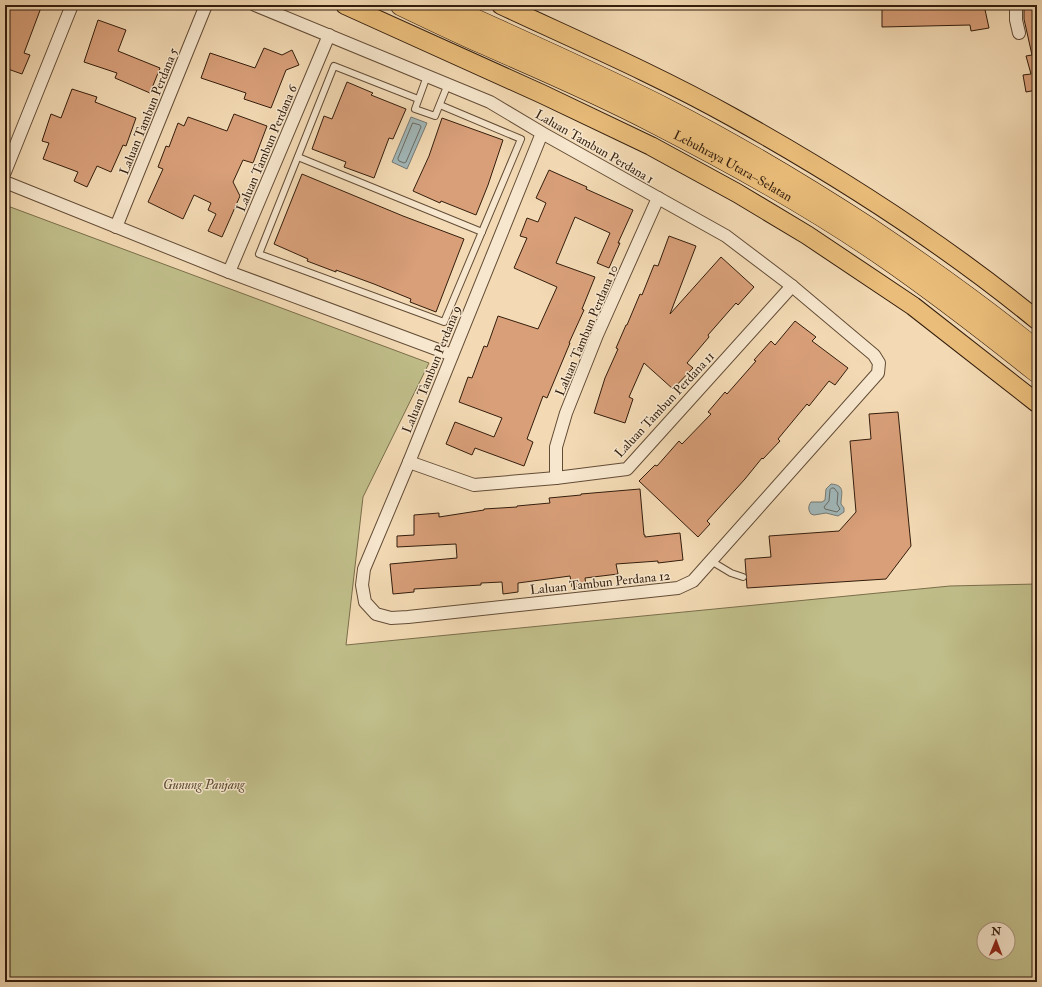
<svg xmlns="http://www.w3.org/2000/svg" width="1042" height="987" font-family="'IM FELL Double Pica',serif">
<rect width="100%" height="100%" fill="#f3dab4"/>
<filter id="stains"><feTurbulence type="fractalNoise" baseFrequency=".005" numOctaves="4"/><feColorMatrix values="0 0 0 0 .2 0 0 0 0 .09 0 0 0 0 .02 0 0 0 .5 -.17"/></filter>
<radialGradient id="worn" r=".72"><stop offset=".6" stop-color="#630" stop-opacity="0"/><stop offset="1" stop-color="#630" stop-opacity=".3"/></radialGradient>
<path fill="#c0be8a" stroke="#7a6e4b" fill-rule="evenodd" d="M 5,205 L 429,363 L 363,497 L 346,645 L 950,586 L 1037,584 L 1037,982 L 5,982 ZM 984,929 L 1008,929 L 1008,953 L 984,953 Z"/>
<g fill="#a1b7b9" stroke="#757974">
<polygon points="411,117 427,123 407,169 392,162"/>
<path d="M 831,484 C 846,485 841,494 841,504 L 844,508 L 844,512 L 838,516 L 826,513 L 814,515 L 811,514 C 808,510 808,506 811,502 L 822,502 L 825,500 L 826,489 Z"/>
</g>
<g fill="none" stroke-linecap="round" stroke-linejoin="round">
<g stroke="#6a6a62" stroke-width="1">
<polygon points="413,123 420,125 421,127 406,162 404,163 399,161 398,159"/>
<polygon points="832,488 834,488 838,493 837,504 840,509 837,512 825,509 824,507 829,501 830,490"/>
</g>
</g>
<g fill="#d89f79" stroke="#331d0c">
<polygon points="9,5 42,5 24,53 30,55 22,74 5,68 5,17"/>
<polygon points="882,5 984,5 989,28 971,31 970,25 882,27"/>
<polygon points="1024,5 1037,5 1037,90 1026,92 1023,75 1031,74 1026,56 1032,55 1024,19"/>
<polygon points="98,20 126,30 118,51 160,68 150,93 115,78 117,73 84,62"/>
<polygon points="264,48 282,55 292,50 299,65 286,70 271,108 244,99 246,93 201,78 210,53 255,68"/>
<polygon points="347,82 373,93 371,95 406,109 393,139 389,138 374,178 344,167 346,162 312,149 324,116 332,119"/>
<polygon points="72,89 97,97 95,102 136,118 126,146 123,145 111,172 97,166 87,187 74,181 78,172 43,159 49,143 42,141 51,114 61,118"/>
<polygon points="234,114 267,126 253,163 243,160 233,182 240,196 222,237 208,231 216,214 208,210 211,203 194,195 183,219 148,202 163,169 158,167 166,146 169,147 178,123 184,126 188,117 227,131"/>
<polygon points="442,118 503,140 488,185 476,215 441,201 440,203 413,191 429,156"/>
<polygon points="549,170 587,187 586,189 633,210 618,243 620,243 609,268 597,263 610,233 575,217 556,263 595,277 582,309 584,310 569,343 570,343 547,398 543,396 527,439 533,442 524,466 475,448 472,455 446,444 455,422 494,437 502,418 459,402 468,377 472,378 484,346 487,347 498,316 538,329 557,287 514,268 527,238 520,236 527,218 538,222 546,203 536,198"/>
<polygon points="302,174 403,216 464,239 436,312 410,302 411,299 374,284 336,270 336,272 307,261 308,259 274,244"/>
<polygon points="669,236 696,246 670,314 721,257 754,287 738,305 736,303 708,335 709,337 687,363 693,368 673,389 644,363 629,397 633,399 625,423 594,413 605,378 618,349 616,348 626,325 627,325 640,294 642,295 654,265 658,266"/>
<polygon points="795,321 816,337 812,341 848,368 835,385 829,381 809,406 807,404 778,439 780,441 763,459 762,458 745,479 707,521 710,524 698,537 639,481 655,465 657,466 679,441 682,444 711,414 708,412 725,392 727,394 756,361 754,360 771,341 775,345"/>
<polygon points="898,412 911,546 886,579 747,588 745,559 771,557 769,536 839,531 856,512 850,441 871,439 869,414"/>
<polygon points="640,489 644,535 645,535 645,537 680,533 683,560 658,563 658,561 616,564 618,574 585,578 586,585 572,587 570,576 518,583 518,592 503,594 502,582 481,583 481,585 414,589 414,592 393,594 390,564 457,558 456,544 397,547 397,536 414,535 414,515 439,513 439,517 484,510 484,509 517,507 517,506 550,503 549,498 581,495 581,494"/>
</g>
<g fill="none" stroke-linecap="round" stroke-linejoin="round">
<g stroke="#634c36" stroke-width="8">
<g id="service">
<polyline points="427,76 415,109 435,116 448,84"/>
<polyline points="418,99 334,66 259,254 444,322 521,139 440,105"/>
<polyline points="298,157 482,232"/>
<polyline points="711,561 731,573 743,577"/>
</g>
</g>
<g stroke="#634c36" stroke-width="14">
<g id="minor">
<polyline points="255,5 490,102 542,133 726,236 792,286 874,355 879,363 878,373 693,581 678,588 408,617 391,618 376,614 365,602 362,585 364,569 409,462 542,133"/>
<polyline points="1016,5 1016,20 1019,33"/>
<polyline points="5,172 72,5"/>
<polyline points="5,182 229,272 452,355"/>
<polyline points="116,227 206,5"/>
<polyline points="229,272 329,35"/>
<polyline points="409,462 474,485 556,478 627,469 792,286"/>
<polyline points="556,478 556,447 566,413 597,335 658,198"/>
</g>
</g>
<g stroke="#331d0c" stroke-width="20">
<g id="primary">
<polyline points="345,5 542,94 651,146 737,193 807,235 913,306 1037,403"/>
<path d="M 501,5 C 578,41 657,75 732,117 C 838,176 943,243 1037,320"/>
</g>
</g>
<g stroke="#331d0c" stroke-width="22">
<g id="motorway">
<path id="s1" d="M 401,5 C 428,18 455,31 482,43 C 539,68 598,93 653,122 C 733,163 813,207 886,258 C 938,294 988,333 1037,372"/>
<path d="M 443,5 C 517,39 593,72 666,109 C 736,145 803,185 869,228 C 927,267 983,307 1037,351"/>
</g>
</g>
<use href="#service" stroke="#f7e7ce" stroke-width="6"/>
<use href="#minor" stroke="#f7e7ce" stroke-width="12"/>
<use href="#primary" stroke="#eabd7a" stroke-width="18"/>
<use href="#motorway" stroke="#eabd7a" stroke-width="21"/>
</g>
<g text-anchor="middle" stroke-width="3" stroke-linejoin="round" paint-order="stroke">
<g font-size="13" fill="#331d0c" stroke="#f7e7ce">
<text transform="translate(148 111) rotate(-68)" y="5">Laluan Tambun Perdana 5</text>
<text transform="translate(595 146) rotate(30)" y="5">Laluan Tambun Perdana 1</text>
<text transform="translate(266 148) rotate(-67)" y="5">Laluan Tambun Perdana 6</text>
<text dy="5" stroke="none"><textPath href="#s1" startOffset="369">Lebuhraya Utara–Selatan</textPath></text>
<text transform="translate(586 330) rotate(-67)" y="5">Laluan Tambun Perdana 10</text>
<text transform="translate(431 369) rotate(-68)" y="5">Laluan Tambun Perdana 9</text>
<text transform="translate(664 404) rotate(-47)" y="5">Laluan Tambun Perdana 11</text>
<text transform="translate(600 582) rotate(-6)" y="5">Laluan Tambun Perdana 12</text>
</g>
<g font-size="13" font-style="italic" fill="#5d4d32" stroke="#f7e7ce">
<text x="204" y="789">Gunung Panjang</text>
</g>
</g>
<rect width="1042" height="987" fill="none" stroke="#f3dab4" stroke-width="20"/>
<rect x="6" y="6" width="1030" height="975" fill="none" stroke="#331d0c" stroke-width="2"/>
<rect x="10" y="10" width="1022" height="967" fill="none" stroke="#331d0c"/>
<g transform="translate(996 941) rotate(1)"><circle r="19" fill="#f7e7ce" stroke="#a99680"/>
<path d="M0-3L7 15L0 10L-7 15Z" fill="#8f2418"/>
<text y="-6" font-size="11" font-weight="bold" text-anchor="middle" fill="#331d0c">N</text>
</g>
<rect width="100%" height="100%" filter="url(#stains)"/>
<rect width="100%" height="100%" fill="url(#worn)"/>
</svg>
